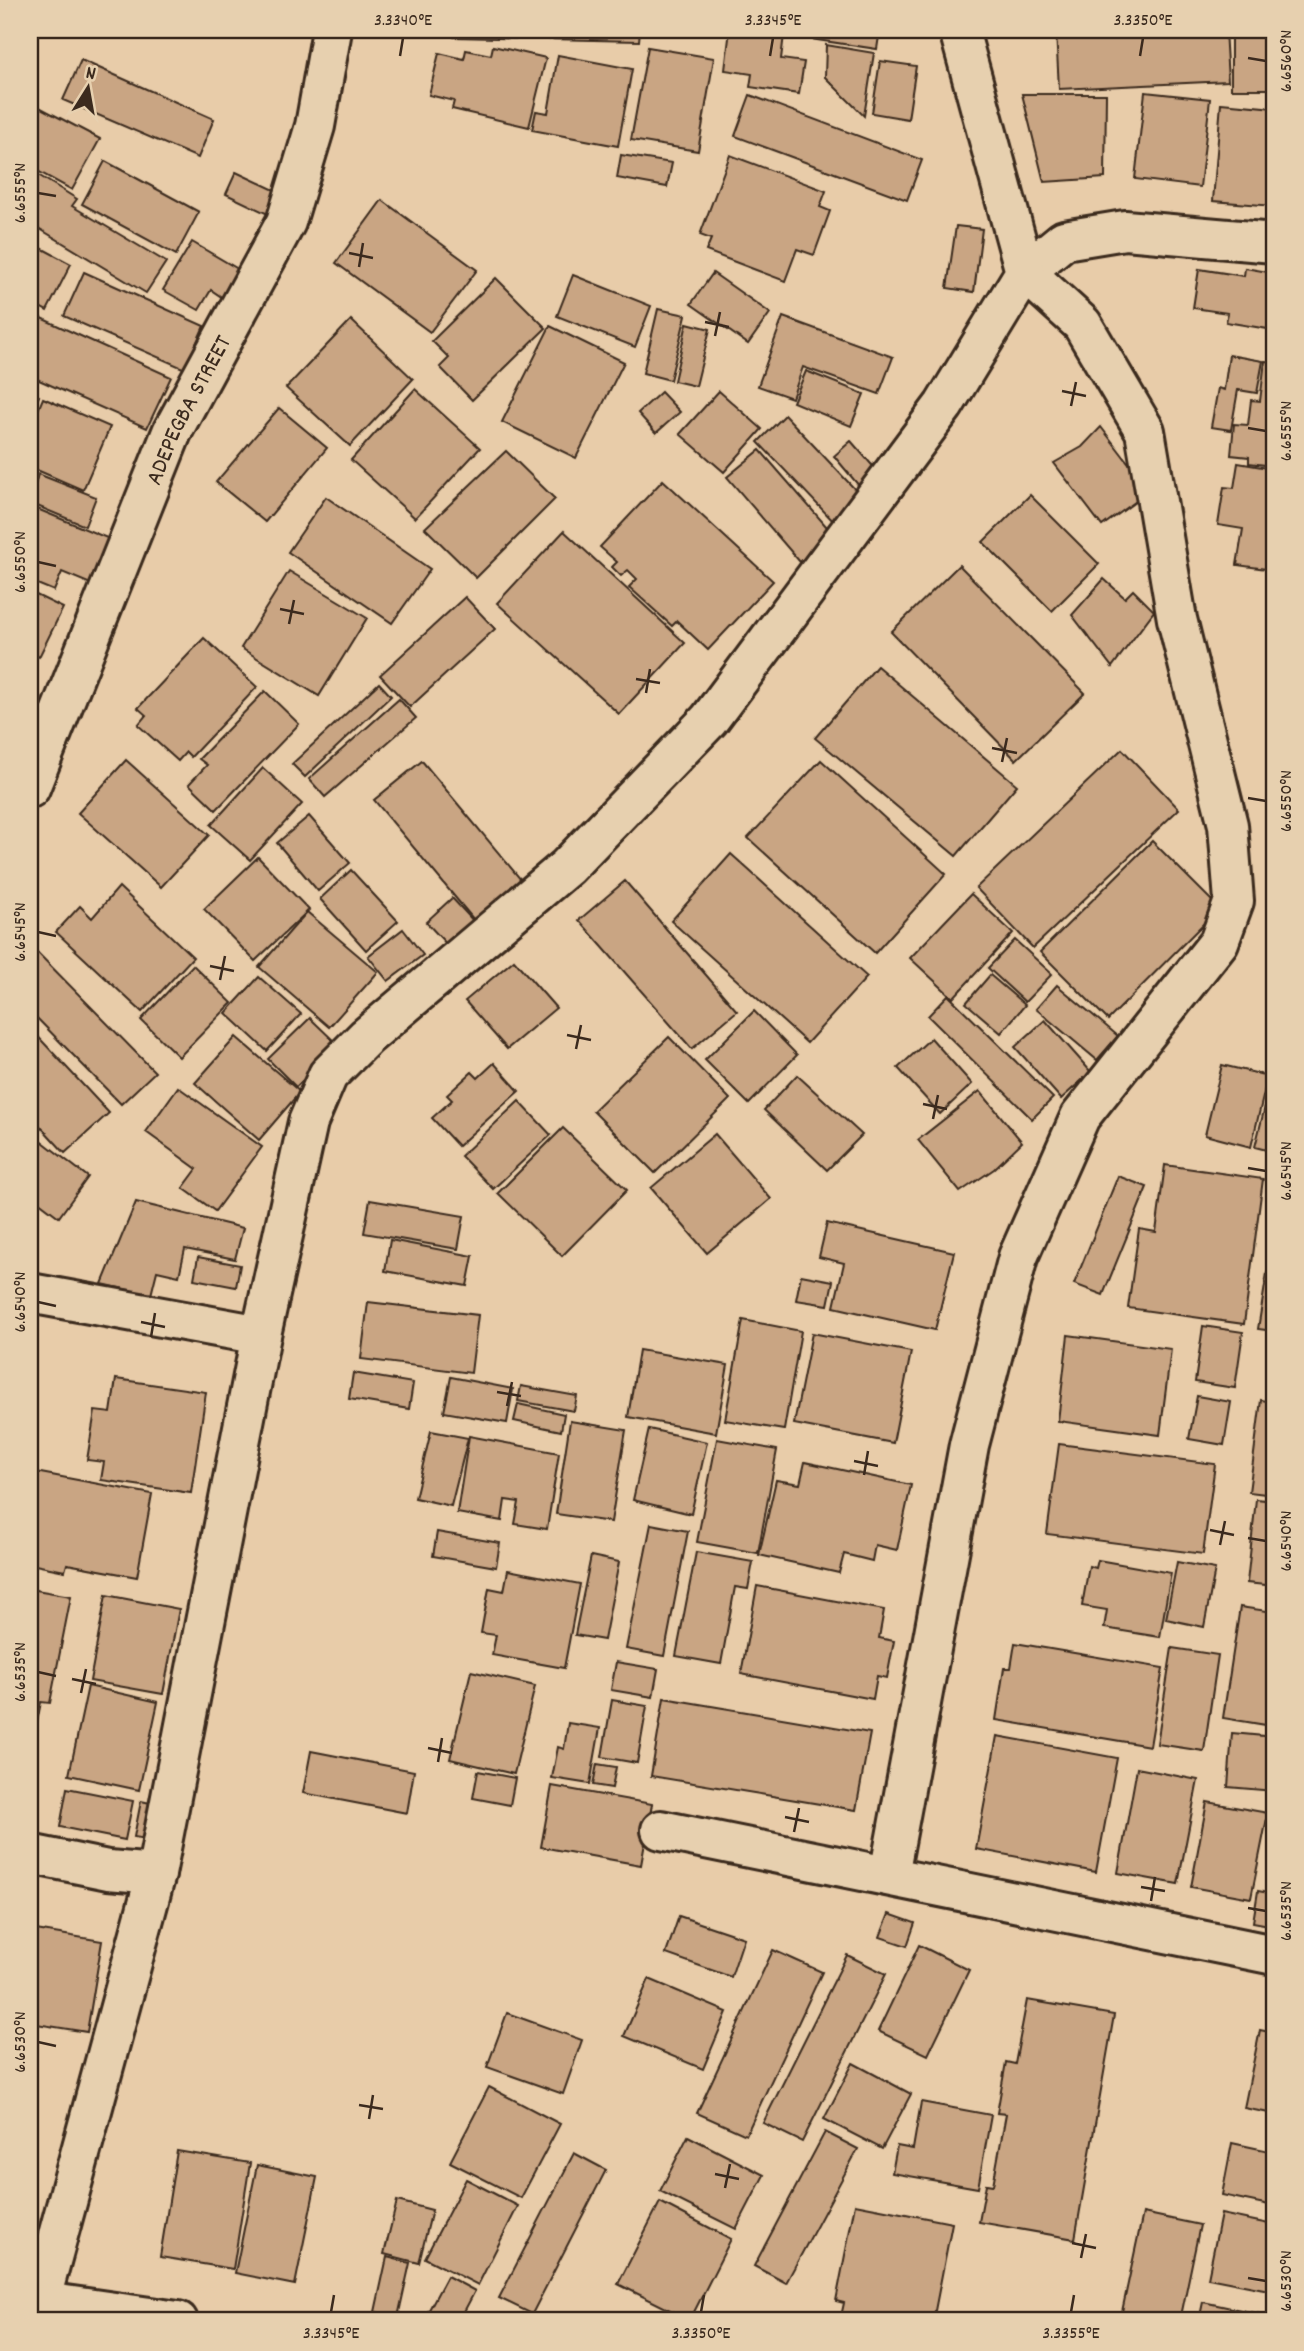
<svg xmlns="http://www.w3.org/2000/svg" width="1304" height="2351" font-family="Dekko,sans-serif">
<rect width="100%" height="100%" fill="#e8cca9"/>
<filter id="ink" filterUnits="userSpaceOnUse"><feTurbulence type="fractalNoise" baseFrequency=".0143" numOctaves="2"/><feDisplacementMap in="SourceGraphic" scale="14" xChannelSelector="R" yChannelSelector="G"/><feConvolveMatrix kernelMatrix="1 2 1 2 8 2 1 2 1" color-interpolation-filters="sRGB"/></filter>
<g filter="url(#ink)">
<g fill="#c9a583" stroke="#3b2a1e" stroke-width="2">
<polygon points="30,30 39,30 30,56"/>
<polygon points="455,30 640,30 639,41 454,37"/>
<polygon points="730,30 880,30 877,49 784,35 781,59 804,62 799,94 750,87 752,74 725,70"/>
<polygon points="1225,30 1228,81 1059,89 1056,31"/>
<rect x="1231" y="30" width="43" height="59"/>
<polygon points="826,45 874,53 864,116 825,77"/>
<polygon points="493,46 546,58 529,127 452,109 454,101 429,95 439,53 464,59 466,50 491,55"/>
<polygon points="648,47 714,58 698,151 631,140"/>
<polygon points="558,55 632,69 618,146 532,130 536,111 548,113"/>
<polygon points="81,60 214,119 198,158 63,100"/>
<polygon points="880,61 916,66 908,119 872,113"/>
<polygon points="1145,92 1210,99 1200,187 1135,179"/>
<polygon points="1022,94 1106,94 1105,178 1044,182"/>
<polygon points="750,95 922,160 907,200 735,136"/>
<polygon points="1221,103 1274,108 1274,206 1213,201"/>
<polygon points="39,107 100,139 72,190 30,167 30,124"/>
<polygon points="621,155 672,163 667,187 617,178"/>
<polygon points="730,155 826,191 820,207 830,211 814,255 797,249 785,281 706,251 711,239 700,235"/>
<polygon points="105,161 199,212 176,255 82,204"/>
<polygon points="30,170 77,199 72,206 166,262 146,293 30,223"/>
<polygon points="236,172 281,193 270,215 226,194"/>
<polygon points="382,200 477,270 430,332 336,263"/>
<polygon points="956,226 982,229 974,292 947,288"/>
<polygon points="30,242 71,264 47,311 30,302"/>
<polygon points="192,242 243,272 226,300 211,290 199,310 163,290"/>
<polygon points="1245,268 1274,273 1274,317 1270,316 1268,329 1226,322 1228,313 1193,308 1199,269 1244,276"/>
<polygon points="84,272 204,326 185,369 64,316"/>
<polygon points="713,273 770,313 748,344 691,304"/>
<polygon points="573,275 651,306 635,347 557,316"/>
<polygon points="496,278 546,328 472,400 440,367 449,358 432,341"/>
<polygon points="658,309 686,315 670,380 643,373"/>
<polygon points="30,313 171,377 147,428 30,376"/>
<polygon points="783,317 893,357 879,394 803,367 792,398 758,386"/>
<polygon points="351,320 413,379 350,446 286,388"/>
<polygon points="687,323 710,329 696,386 674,381"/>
<polygon points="550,326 624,362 576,458 502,422"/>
<polygon points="1229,355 1263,361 1257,393 1238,390 1231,430 1211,427 1218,388 1224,390"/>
<polygon points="1265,361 1274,362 1274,466 1249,463 1249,457 1231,455 1234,424 1248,425 1251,400 1260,401"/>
<polygon points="806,371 864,394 851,426 793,402"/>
<polygon points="415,389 480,448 415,518 351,460"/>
<polygon points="719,391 762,429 724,472 680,434"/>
<polygon points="30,392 39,396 30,416"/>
<polygon points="661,392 680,412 656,433 638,413"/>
<polygon points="43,398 110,427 83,490 30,467 30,429"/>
<polygon points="279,408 327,448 265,522 216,482"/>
<polygon points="785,415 865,500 837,525 758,442"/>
<polygon points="1101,427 1150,491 1102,526 1054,463 1082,447"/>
<polygon points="851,441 878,472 860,487 834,456"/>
<polygon points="760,450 833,534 800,562 727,477"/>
<polygon points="506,451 555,499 476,578 425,528"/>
<polygon points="1238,463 1274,469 1274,570 1237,565 1243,529 1218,525 1224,487 1234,488"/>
<polygon points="38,474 96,497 85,526 30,503"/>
<polygon points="663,480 773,581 708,650 677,621 672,626 629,587 637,579 628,570 621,576 612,567 617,562 600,547"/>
<polygon points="1030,495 1099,564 1052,611 983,542"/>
<polygon points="326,497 430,569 392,623 288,552"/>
<polygon points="30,506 112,540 93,585 62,572 54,591 30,581"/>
<polygon points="564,531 685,643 619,714 497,603"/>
<polygon points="959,565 1085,693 1016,760 891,632"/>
<polygon points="289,571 367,618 319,696 241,648"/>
<polygon points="1104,579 1125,598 1133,590 1154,611 1112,667 1072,615"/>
<polygon points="30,592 63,608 39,657 30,653"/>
<polygon points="465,597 495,629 410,707 380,675"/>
<polygon points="204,638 257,687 191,757 186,752 178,761 138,725 146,715 138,708"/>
<polygon points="877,666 1017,785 956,856 815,738"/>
<polygon points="379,683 391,696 305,777 292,764"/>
<polygon points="265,691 299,724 216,810 189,784 207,765 199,759"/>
<polygon points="399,699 416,718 325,797 309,779"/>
<polygon points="30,705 53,710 30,737"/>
<polygon points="1122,749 1179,809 1033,948 976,888"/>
<polygon points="126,760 209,835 161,887 78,813"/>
<polygon points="821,760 946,874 875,953 748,838"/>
<polygon points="422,761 522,881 474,920 374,800"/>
<polygon points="263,768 302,804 250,860 211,825"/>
<polygon points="309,816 350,863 318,891 277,843"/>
<polygon points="1152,841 1219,908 1108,1020 1040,952"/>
<polygon points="731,854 867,977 807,1043 671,921"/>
<polygon points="258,857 309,910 255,961 204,909"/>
<polygon points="351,870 398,921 366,950 320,899"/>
<polygon points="625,881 737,1011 692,1049 579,920"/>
<polygon points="119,887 193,957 142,1012 56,932 80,906 92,918"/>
<polygon points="971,894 1013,933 953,998 910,958"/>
<polygon points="452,898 477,925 451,949 426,922"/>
<polygon points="307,912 378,972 329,1027 259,967"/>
<polygon points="403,929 423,955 388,981 368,956"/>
<polygon points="1015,940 1052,974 1025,1002 988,968"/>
<polygon points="30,945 155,1072 121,1104 30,1011"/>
<polygon points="514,960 556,1008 507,1049 465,1001"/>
<polygon points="193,965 232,1003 179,1057 141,1020"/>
<polygon points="990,975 1025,1005 1001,1033 966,1003"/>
<polygon points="259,977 301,1014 267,1051 226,1013"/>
<polygon points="1057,985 1118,1036 1097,1060 1036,1009"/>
<polygon points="948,995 1053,1098 1032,1119 928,1016"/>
<polygon points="754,1011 797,1055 749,1104 705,1060"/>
<polygon points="310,1018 338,1045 296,1087 268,1059"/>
<polygon points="1045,1020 1091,1072 1061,1099 1015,1047"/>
<polygon points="30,1028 109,1113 65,1153 30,1115"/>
<polygon points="236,1037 300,1092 259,1140 195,1083"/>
<polygon points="669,1037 730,1099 655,1173 593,1111"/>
<polygon points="931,1038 972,1084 940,1114 898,1068"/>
<polygon points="494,1063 519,1091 458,1146 432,1118 452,1100 447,1095 472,1072 478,1078"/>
<polygon points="1222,1065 1268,1076 1251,1147 1205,1135"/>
<polygon points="797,1075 862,1135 827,1170 764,1110"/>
<polygon points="1271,1082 1274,1083 1274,1152 1255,1147"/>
<polygon points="178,1087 262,1147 215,1211 183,1188 197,1169 146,1132"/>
<polygon points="980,1091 1022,1142 994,1169 960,1192 918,1140"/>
<polygon points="519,1101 551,1135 493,1189 461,1156"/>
<polygon points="563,1128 627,1190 562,1256 498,1193"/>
<polygon points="30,1132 88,1177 59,1217 30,1195"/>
<polygon points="715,1134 771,1199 707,1253 651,1188"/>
<polygon points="1165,1165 1263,1179 1244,1324 1128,1308 1139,1229 1156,1232"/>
<polygon points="1118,1176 1147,1187 1103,1295 1074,1284"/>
<polygon points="370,1200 464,1216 458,1249 364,1233"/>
<polygon points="136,1202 243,1228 235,1259 185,1249 179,1276 157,1271 151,1295 102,1284"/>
<polygon points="827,1223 954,1252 935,1330 834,1307 844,1263 819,1257"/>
<polygon points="1274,1236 1274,1269 1269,1268"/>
<polygon points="390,1240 473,1256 467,1286 385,1271"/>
<polygon points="198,1257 240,1265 236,1287 194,1279"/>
<polygon points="1267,1273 1274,1274 1274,1331 1258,1329"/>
<polygon points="801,1275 833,1281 828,1305 796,1300"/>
<polygon points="368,1302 478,1315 471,1373 361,1359"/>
<polygon points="743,1320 801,1331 784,1430 725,1420"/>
<polygon points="1203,1326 1243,1332 1235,1388 1195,1382"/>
<polygon points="812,1333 911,1352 893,1443 794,1424"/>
<polygon points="1068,1335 1171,1349 1160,1435 1058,1421"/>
<polygon points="639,1350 728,1365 716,1433 628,1417"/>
<polygon points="353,1373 413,1383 409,1409 349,1399"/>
<polygon points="451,1377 513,1389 507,1423 444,1412"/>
<polygon points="116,1379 206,1392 191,1493 101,1480 104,1462 87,1460 95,1411 111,1413"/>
<polygon points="521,1386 577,1396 574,1411 518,1401"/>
<polygon points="1197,1396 1231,1402 1224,1445 1189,1439"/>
<polygon points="1261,1400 1274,1402 1274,1495 1249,1492"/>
<polygon points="518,1404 564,1414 561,1431 514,1421"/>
<polygon points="570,1421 626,1430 611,1522 556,1514"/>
<polygon points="649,1429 707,1442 691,1514 633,1500"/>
<polygon points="431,1431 468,1438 451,1506 415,1498"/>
<polygon points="469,1436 559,1453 547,1529 515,1524 519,1502 505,1500 502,1521 457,1513"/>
<polygon points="717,1439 777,1450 758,1553 697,1542"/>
<polygon points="1059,1444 1215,1464 1203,1554 1047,1534"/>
<polygon points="805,1462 911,1485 897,1550 875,1545 872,1561 844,1554 839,1573 759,1555 776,1480 800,1484"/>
<polygon points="30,1471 152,1494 137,1577 67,1564 65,1571 30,1564"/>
<polygon points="1256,1499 1274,1501 1274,1586 1247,1583"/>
<polygon points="651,1524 688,1531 664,1656 626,1649"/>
<polygon points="437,1532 500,1543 496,1567 433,1556"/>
<polygon points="696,1552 753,1562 748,1589 735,1587 721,1664 676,1656"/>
<polygon points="591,1556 619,1562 604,1640 575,1635"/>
<polygon points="1098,1560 1171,1573 1160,1637 1104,1628 1107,1610 1082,1606 1089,1566 1096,1568"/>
<polygon points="1177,1562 1215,1569 1204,1627 1166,1619"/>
<polygon points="508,1570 580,1584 564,1668 492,1655 496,1635 481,1633 489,1588 504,1591"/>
<polygon points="757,1586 884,1610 879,1638 894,1641 887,1678 877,1676 873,1699 741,1674"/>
<polygon points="30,1589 71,1596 50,1703 41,1702 30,1757"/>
<polygon points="106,1595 179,1609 163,1694 90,1681"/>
<polygon points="1240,1607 1274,1612 1274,1669 1266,1725 1223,1718"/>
<polygon points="1015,1643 1163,1668 1150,1746 996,1720 1004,1668 1011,1668"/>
<polygon points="1172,1648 1218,1655 1204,1751 1157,1744"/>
<polygon points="616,1662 658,1669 653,1697 611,1690"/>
<polygon points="471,1671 535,1686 514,1774 450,1759"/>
<polygon points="88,1686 158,1702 139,1790 69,1775"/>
<polygon points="664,1698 870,1733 856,1810 651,1776"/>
<polygon points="612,1700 647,1706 637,1763 602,1757"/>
<polygon points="568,1723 600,1728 590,1784 552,1778 558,1747 564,1749"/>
<polygon points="1232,1733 1274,1737 1274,1791 1228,1787"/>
<polygon points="997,1736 1117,1758 1096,1872 976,1849"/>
<polygon points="311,1751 414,1771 407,1813 303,1793"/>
<polygon points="597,1764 616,1767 612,1788 593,1785"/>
<polygon points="1137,1768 1198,1780 1178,1884 1118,1873"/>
<polygon points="478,1771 515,1778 510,1805 473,1798"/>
<polygon points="552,1786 652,1804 641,1865 541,1847"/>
<polygon points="67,1788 133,1801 125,1840 60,1827"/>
<polygon points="141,1801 169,1807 163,1842 134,1837"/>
<polygon points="1207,1802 1268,1813 1251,1898 1191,1887"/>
<polygon points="1258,1891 1274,1894 1274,1926 1253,1922"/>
<polygon points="889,1914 915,1923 907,1946 880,1937"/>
<polygon points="679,1916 744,1938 731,1977 666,1954"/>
<polygon points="30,1929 102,1941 87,2032 30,2023"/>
<polygon points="919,1945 969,1970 928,2055 878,2031"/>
<polygon points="773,1950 822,1972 746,2135 697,2113"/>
<polygon points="847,1955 886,1974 802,2142 763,2123"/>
<polygon points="649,1979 727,2012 703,2069 624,2036"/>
<polygon points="1027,2000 1114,2015 1075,2239 979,2222 986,2184 993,2185 1006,2114 997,2113 1006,2062 1015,2064"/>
<polygon points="507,2013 582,2040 563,2094 487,2067"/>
<polygon points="1260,2030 1274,2033 1274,2114 1244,2108"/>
<polygon points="853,2063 911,2094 882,2149 824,2119"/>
<polygon points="489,2087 560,2124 521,2198 450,2162"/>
<polygon points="921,2102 991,2115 978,2188 892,2173 897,2146 913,2149"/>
<polygon points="825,2132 858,2149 786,2283 754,2266"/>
<polygon points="688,2136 764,2175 736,2229 660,2191"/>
<polygon points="1232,2143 1274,2152 1274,2206 1222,2195"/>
<polygon points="177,2151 250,2163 233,2269 160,2257"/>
<polygon points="574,2153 606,2170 532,2314 499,2298"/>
<polygon points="257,2165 317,2177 295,2285 235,2273"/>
<polygon points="466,2179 518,2206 478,2285 425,2258"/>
<polygon points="397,2201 432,2210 419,2263 384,2254"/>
<polygon points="660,2202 731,2239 690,2320 618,2284"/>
<polygon points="855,2204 952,2223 933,2321 840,2321 844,2303 836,2301"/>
<polygon points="1143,2213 1200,2225 1180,2321 1120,2321"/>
<polygon points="1221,2214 1274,2225 1274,2291 1208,2278"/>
<polygon points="387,2257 410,2263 398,2317 375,2312"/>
<polygon points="447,2276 475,2291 459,2321 423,2321"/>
<polygon points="1203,2302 1274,2317 1274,2321 1199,2321"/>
</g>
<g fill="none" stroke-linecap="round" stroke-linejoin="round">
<g stroke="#3b2a1e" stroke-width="44">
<g id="minor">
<path id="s1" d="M 30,788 L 172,432 L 286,222 L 315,126 L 332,30"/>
<polyline points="30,1293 261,1335"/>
<polyline points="661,1830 1274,1955"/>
<polyline points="30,1854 108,1870 156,1874"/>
<polyline points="889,1875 969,1445 1018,1257 1080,1117 1219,942 1234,901 1228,825 1177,619 1145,431 1082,324 1025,272 1064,240 1125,230 1274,243"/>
<polyline points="30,2300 178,2321"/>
<polyline points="40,2302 156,1874 261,1335 308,1122 328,1075 366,1037 567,867 709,720 944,405 1025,272 959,30"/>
</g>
</g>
<use href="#minor" stroke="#e7d0af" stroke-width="38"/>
</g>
</g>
<path fill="none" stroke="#3b2a1e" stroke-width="2.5" d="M 400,56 L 403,38M 770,56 L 773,38M 1140,56 L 1143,38M 1248,58 L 1266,61M 38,193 L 56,196M 349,253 L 373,258M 359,267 L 363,243M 705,322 L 729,327M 715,336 L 720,312M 1062,391 L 1086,396M 1071,406 L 1076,382M 1248,428 L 1266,431M 38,562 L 56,566M 280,609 L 304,614M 289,624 L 294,600M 636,679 L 660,683M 646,693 L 650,669M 992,748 L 1017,753M 1002,762 L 1007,738M 1248,798 L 1266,801M 38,932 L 56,936M 210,966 L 234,971M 220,980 L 225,956M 567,1035 L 591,1040M 576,1049 L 581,1025M 923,1104 L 947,1109M 933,1119 L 938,1095M 1248,1168 L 1266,1171M 38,1302 L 56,1306M 141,1322 L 165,1327M 151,1337 L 155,1313M 497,1392 L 521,1396M 507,1406 L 512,1382M 854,1461 L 878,1466M 864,1475 L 868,1451M 1210,1530 L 1234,1535M 1248,1538 L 1266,1541M 1220,1545 L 1225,1521M 38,1672 L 56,1676M 72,1679 L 96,1684M 81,1693 L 86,1669M 428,1748 L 452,1753M 438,1762 L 442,1738M 785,1817 L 809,1822M 794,1832 L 799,1808M 1141,1887 L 1165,1891M 1151,1901 L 1155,1877M 1248,1908 L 1266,1911M 38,2042 L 56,2046M 359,2105 L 383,2109M 369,2119 L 373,2095M 715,2174 L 739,2179M 725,2188 L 730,2164M 1072,2243 L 1096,2248M 1081,2258 L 1086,2234M 1248,2278 L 1266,2281M 331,2312 L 334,2295M 701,2312 L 704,2295M 1071,2312 L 1074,2295"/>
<g text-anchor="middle" stroke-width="6" stroke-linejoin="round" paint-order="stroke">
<g font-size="24" fill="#3b2a1e" stroke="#e7d0af">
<text dy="8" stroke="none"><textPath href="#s1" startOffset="410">ADEPEGBA STREET</textPath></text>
</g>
</g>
<rect width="1304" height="2351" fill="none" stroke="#e7d0af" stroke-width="77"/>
<g transform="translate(88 88) rotate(11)" stroke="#e7d0af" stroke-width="5" paint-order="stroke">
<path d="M0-5L12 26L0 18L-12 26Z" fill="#3b2a1e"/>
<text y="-10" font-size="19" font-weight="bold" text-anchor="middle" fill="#3b2a1e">N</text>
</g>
<rect x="38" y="38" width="1228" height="2274" fill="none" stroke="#3b2a1e" stroke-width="2.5"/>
<g font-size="18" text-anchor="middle" fill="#3b2a1e">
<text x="403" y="25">3.3340°E</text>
<text x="773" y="25">3.3345°E</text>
<text x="1143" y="25">3.3350°E</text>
<text transform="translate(1285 61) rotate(-90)" y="6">6.6560°N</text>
<text transform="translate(19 193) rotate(-90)" y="6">6.6555°N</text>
<text transform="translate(1285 431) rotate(-90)" y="6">6.6555°N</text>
<text transform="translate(19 562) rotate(-90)" y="6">6.6550°N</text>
<text transform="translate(1285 801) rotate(-90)" y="6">6.6550°N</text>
<text transform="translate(19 932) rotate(-90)" y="6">6.6545°N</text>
<text transform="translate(1285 1171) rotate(-90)" y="6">6.6545°N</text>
<text transform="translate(19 1302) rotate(-90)" y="6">6.6540°N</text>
<text transform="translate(1285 1541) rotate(-90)" y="6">6.6540°N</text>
<text transform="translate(19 1672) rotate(-90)" y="6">6.6535°N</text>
<text transform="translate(1285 1911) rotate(-90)" y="6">6.6535°N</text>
<text transform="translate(19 2042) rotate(-90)" y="6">6.6530°N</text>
<text transform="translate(1285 2281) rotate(-90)" y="6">6.6530°N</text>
<text x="331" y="2338">3.3345°E</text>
<text x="701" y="2338">3.3350°E</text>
<text x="1071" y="2338">3.3355°E</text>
</g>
</svg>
